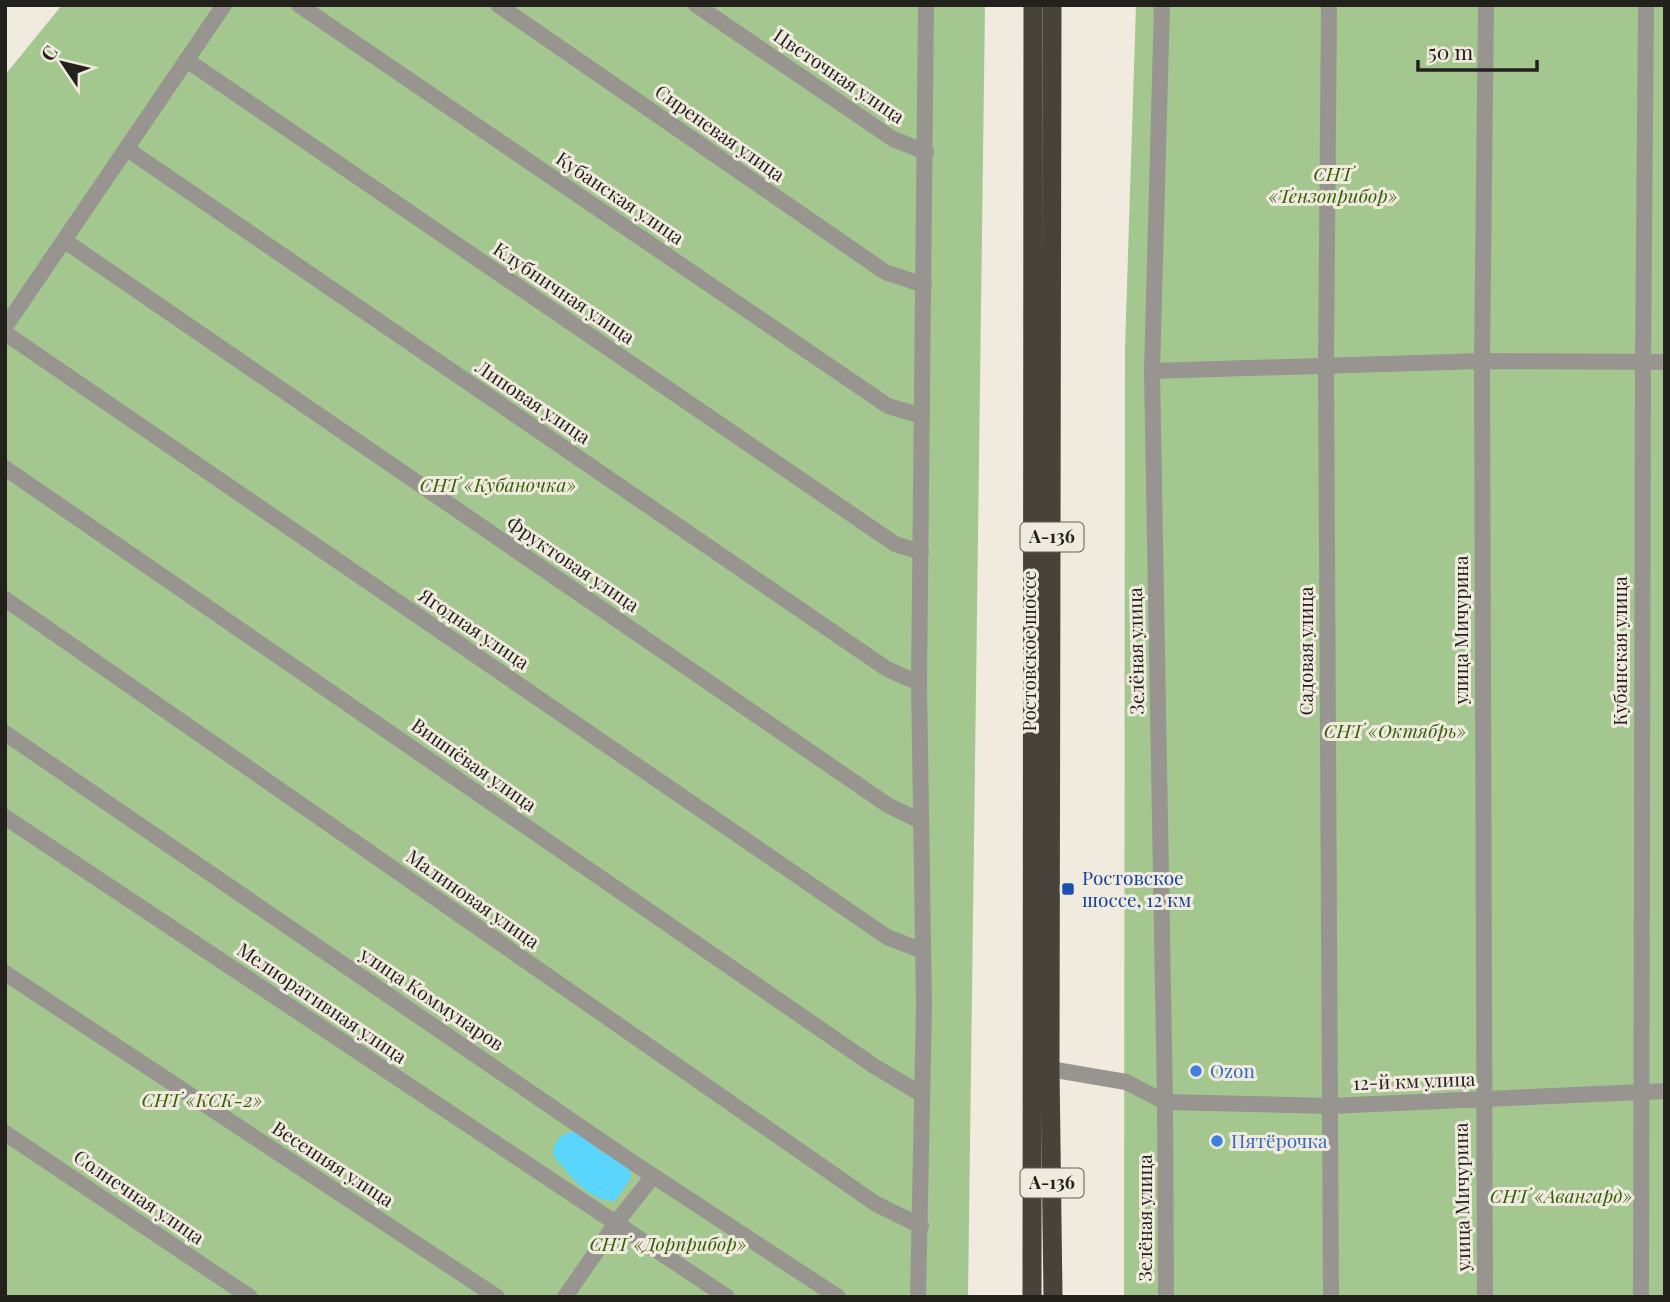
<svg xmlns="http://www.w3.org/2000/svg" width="1670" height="1302" font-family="'Playfair Display',serif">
<rect width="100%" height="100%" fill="#f0ebde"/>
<g fill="#a4c78f">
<polygon points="62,5 985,5 968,1297 5,1297 5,75"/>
<polygon points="1136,5 1665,5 1665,1297 1124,1297 1125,348"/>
</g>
<path fill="#59d5fe" d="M 572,1132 C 585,1133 595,1139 599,1151 L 614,1157 L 631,1171 L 630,1179 L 615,1201 C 588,1201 569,1174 553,1155 C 554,1141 559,1135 572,1132 Z"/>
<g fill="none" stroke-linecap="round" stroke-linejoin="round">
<g stroke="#989590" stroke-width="16">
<polyline points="299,5 888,406 922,416"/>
<polyline points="498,5 885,272 924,285"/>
<polyline points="696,5 893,139 926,152"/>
<polyline points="1162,5 1152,371 1165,1102 1166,1297"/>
<polyline points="1329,5 1326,365 1331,1297"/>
<polyline points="188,61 895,544 921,552"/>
<polyline points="127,149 887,669 919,683"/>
<polyline points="65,241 889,806 921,821"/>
<polyline points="5,327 224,5"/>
<polyline points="5,333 887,937 923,951"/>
<polyline points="1152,371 1482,361 1665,362"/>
<polyline points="5,468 874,1066 921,1094"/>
<polyline points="5,599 876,1204 921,1226"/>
<polyline points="5,733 635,1164 838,1297"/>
<polyline points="5,817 727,1297"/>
<polyline points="5,973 497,1297"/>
<polyline points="1040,1069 1050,1069 1126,1082 1165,1102 1329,1106 1665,1091"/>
<polyline points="5,1133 250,1297"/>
<polyline points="565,1297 616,1223 653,1176"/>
<polyline points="918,1297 924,1006 919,683 926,5"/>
<polyline points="1485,1297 1482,361 1486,5"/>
<polyline points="1641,1297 1643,362 1646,5"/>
</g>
<g stroke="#48433a" stroke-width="19">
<polyline points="1052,5 1050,1069 1053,1297"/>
<polyline points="1032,1297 1033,5"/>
</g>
</g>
<rect fill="#1a4fb4" stroke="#f0ebde" stroke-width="2.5" x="1061" y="882" width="14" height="14" rx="3.5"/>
<g fill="#3f7fe0" stroke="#f0ebde" stroke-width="2.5">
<circle cx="1196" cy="1071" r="7"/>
<circle cx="1217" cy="1141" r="7"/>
</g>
<g text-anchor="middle" stroke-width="6" stroke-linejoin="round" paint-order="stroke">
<g fill="#f0ebde" stroke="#605e56" stroke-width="2">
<rect x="1020.5" y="522.5" width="63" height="29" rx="5"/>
<rect x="1020.5" y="1168.5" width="63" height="29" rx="5"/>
</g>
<g font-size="18" font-weight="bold" fill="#22211c">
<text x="1052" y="543">А-136</text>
<text x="1052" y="1189">А-136</text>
</g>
<g font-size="19" fill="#22211c" stroke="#f0ebde">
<text transform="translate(839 76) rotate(34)" y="7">Цветочная улица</text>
<text transform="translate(720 133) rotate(35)" y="7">Сиреневая улица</text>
<text transform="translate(620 198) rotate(34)" y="7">Кубанская улица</text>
<text transform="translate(564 293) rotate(34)" y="7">Клубничная улица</text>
<text transform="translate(533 402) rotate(34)" y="7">Липовая улица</text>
<text transform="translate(573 564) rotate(34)" y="7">Фруктовая улица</text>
<text transform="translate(474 629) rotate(34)" y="7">Ягодная улица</text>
<text transform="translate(1461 630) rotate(-90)" y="7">улица Мичурина</text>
<text transform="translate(1029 651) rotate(-90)" y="7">Ростовское шоссе</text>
<text transform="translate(1136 651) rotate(-91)" y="7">Зелёная улица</text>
<text transform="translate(1306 651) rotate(-90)" y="7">Садовая улица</text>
<text transform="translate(1620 651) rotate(-90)" y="7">Кубанская улица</text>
<text transform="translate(474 765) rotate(35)" y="7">Вишнёвая улица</text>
<text transform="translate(473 899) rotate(35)" y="7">Малиновая улица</text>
<text transform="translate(432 999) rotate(34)" y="7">улица Коммунаров</text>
<text transform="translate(322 1003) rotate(34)" y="7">Мелиоративная улица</text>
<text transform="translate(1414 1081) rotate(-2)" y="7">12-й км улица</text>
<text transform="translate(333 1164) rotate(33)" y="7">Весенняя улица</text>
<text transform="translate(139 1197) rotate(34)" y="7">Солнечная улица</text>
<text transform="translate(1462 1197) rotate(-91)" y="7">улица Мичурина</text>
<text transform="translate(1145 1218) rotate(-90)" y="7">Зелёная улица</text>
</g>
<g font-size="19" font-style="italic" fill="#325f04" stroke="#f0ebde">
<text x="1333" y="181">СНТ<tspan x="1333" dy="22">«Тензоприбор»</tspan></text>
<text x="498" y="492">СНТ «Кубаночка»</text>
<text x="1395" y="738">СНТ «Октябрь»</text>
<text x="202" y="1107">СНТ «КСК-2»</text>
<text x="1561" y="1203">СНТ «Авангард»</text>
<text x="668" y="1251">СНТ «Дорприбор»</text>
</g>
<g font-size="19" fill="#164399" stroke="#f0ebde" text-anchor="start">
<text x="1082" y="885">Ростовское<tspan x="1082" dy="22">шоссе, 12 км</tspan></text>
</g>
<g font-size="19" fill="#366cbe" stroke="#f0ebde" text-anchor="start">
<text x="1210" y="1078">Ozon</text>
<text x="1231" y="1148">Пятёрочка</text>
</g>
</g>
<rect width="1670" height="1302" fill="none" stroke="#22211c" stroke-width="14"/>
<g transform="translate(63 63) rotate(305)" stroke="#f0ebde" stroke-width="5" paint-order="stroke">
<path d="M0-5L12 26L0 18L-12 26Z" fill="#22211c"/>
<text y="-10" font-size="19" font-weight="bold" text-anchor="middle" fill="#22211c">С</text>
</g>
<path d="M1418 60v10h119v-10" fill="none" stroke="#22211c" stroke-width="3.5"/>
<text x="1428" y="60" font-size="21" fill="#22211c" stroke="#f0ebde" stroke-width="5" paint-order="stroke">50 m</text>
</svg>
